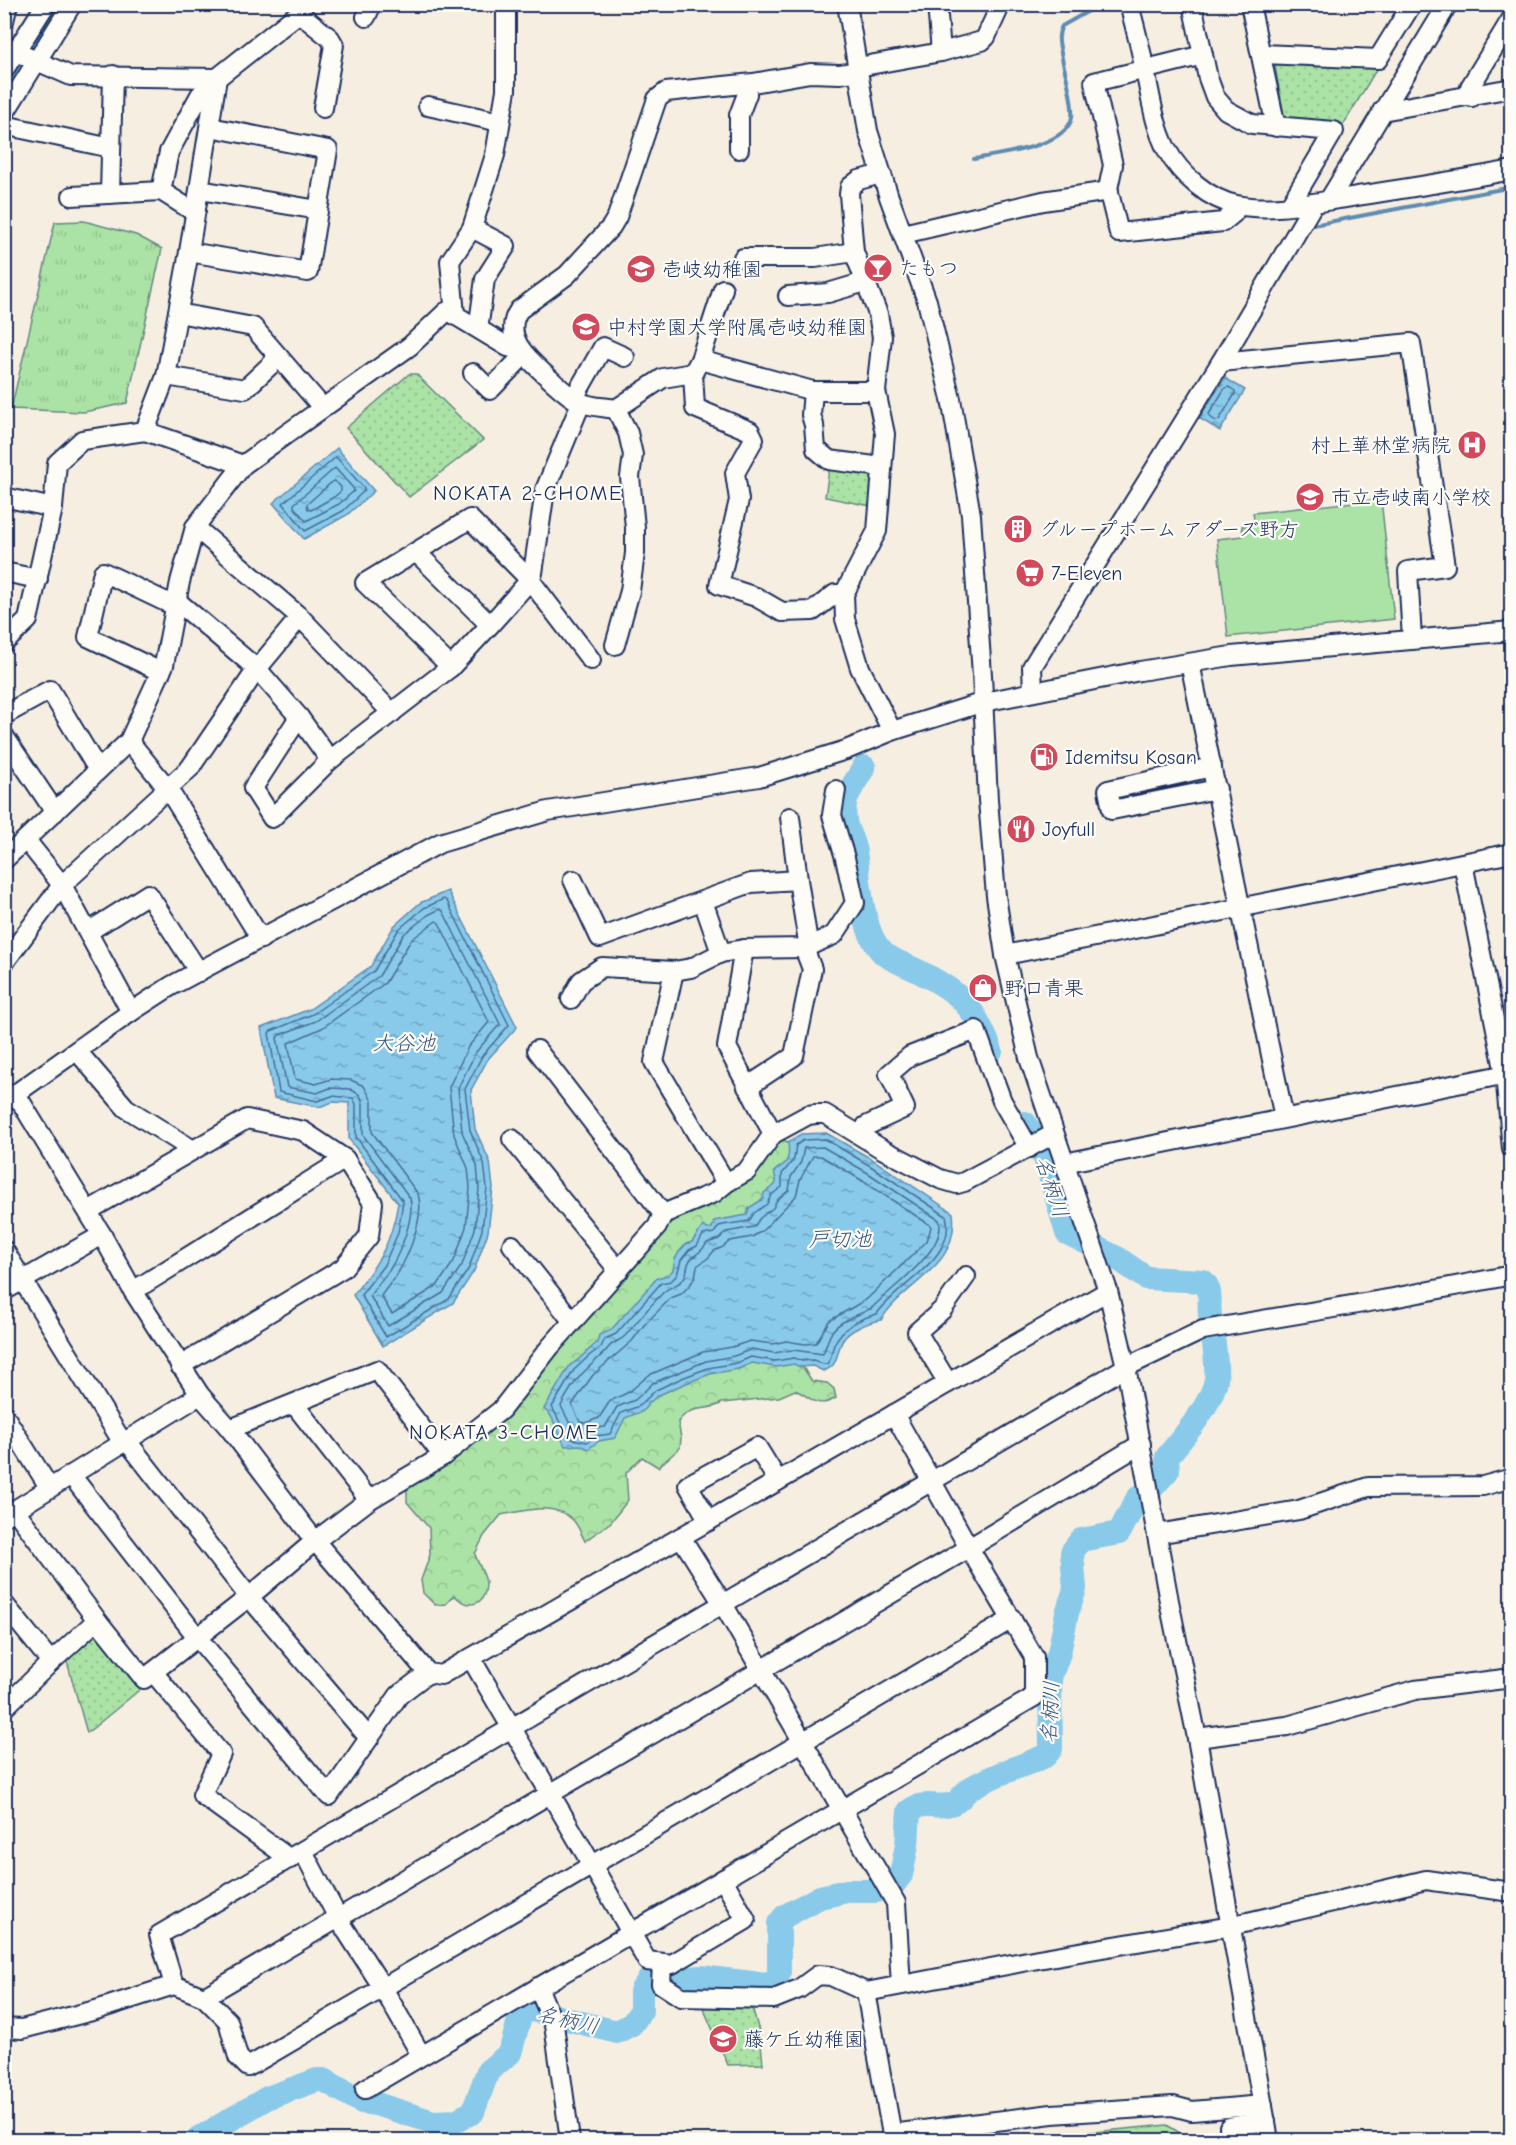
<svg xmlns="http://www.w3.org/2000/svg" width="1516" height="2145" font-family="'Comic Neue','Klee One',sans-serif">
<defs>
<pattern id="grass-tufts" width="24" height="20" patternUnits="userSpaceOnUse" patternTransform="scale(1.5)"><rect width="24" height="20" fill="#abe2a5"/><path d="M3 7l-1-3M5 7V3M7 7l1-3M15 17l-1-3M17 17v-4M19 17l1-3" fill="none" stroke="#93c290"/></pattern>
<pattern id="forest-crowns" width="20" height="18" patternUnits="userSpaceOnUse" patternTransform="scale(1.5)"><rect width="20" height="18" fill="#abe2a5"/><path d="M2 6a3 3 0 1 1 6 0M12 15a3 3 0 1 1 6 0" fill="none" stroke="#93c290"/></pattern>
<pattern id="park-dots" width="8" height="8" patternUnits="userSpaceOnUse" patternTransform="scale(1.5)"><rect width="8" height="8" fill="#abe2a5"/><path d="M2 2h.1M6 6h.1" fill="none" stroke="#93c290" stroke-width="1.8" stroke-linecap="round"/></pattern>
<pattern id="water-ripples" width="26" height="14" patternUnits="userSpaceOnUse" patternTransform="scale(1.5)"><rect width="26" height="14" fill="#89caea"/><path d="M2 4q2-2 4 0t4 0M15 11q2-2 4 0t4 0" fill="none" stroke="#6fa4c1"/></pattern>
</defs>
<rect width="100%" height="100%" fill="#f7eee2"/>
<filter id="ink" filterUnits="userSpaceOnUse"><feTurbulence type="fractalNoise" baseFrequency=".0167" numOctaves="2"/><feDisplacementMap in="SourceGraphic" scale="12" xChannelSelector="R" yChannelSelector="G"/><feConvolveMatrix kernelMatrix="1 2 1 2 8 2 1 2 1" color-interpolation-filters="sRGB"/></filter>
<g filter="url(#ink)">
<polygon fill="url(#grass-tufts)" stroke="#638882" stroke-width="1.5" points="84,221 136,235 162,249 127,403 84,412 11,409 55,222"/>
<path fill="url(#forest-crowns)" stroke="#638882" stroke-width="1.5" d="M 780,1138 L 791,1144 L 794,1151 L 784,1179 L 623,1414 L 658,1391 L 688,1378 L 747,1362 L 800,1363 L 812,1381 L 827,1383 L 834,1389 L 836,1398 C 816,1410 812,1397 795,1390 L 779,1397 L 722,1403 C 705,1413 692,1403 678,1422 L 681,1438 L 680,1448 L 658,1467 L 642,1457 L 626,1473 L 628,1500 L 611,1522 L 585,1541 C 581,1534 578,1525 573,1520 C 553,1501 525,1511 501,1515 L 484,1536 L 475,1554 C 477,1562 485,1575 486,1582 C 486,1605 470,1611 454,1595 L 446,1604 L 435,1605 L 423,1593 L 421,1580 L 430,1555 L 429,1528 L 407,1502 L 407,1484 L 439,1463 L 664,1223 Z"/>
<g fill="url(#park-dots)" stroke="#638882" stroke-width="1.5">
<polygon points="1280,60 1379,65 1344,124 1293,121 1284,116 1275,66"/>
<polygon points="409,374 416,374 483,440 409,497 346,428"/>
<polygon points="830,463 875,469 871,506 825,497"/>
<polygon points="97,1632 143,1687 87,1733 66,1658"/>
<polygon points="702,2005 744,2006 753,2010 760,2035 763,2064 728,2065"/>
</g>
<g fill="#abe2a5" stroke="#638882" stroke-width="1.5">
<polygon points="1381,499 1394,619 1228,637 1217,539 1243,536 1242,526 1255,525 1253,513"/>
<polygon points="1167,2125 1185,2136 1187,2140 1052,2140 1052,2136"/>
</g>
<g fill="url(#water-ripples)" stroke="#5d8cb2" stroke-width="1.5">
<polygon points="1225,378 1245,390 1220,431 1199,418"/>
<polygon points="337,448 374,491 347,515 304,539 273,503"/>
<path d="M 448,891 L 517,1027 L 488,1059 L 471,1090 L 475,1129 L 490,1162 L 493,1188 L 488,1232 L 474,1271 L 453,1303 L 383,1346 L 353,1295 C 379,1262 391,1245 398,1203 L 349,1139 L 349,1103 L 333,1102 L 319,1107 L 274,1098 L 261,1028 L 310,1009 L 371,966 L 394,926 L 420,903 Z"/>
<path d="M 826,1133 L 875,1161 L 953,1213 C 960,1268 905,1281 881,1320 C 869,1322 849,1330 843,1340 C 835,1353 840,1366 823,1371 L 813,1366 L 800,1367 L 794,1364 L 776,1367 L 752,1363 L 738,1369 L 710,1374 L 684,1384 L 659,1395 L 649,1403 L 643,1411 L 625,1418 L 615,1438 L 599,1441 L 588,1449 L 580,1445 L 565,1446 L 551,1416 L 544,1409 L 570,1365 C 579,1361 588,1349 597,1343 L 599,1335 L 611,1330 L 657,1278 L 668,1275 L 673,1270 L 675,1259 L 679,1252 L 686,1244 L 692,1242 L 703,1226 L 707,1229 L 712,1228 L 714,1221 L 747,1215 L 749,1208 L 763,1199 L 764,1193 C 775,1184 779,1187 774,1172 C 776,1169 779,1168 782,1166 C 790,1160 789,1151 788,1142 L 801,1134 Z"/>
</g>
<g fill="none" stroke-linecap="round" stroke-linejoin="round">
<g stroke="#476d96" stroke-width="1.5">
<polygon points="1229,387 1235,391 1235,394 1219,420 1216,421 1210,417 1209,414 1225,388"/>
<polygon points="336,457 364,488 364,491 343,511 305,531 283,503"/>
<polygon points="335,468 353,488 354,491 339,504 306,521 294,507 294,504"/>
<polygon points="333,481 336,482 341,487 341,491 334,497 311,510 308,509 307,504"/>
<polygon points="444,899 447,901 509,1025 482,1056 465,1089 470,1130 484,1163 487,1188 482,1230 469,1268 449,1299 386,1337 361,1295 384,1265 398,1233 403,1201 356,1137 356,1104 353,1098 332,1096 317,1101 279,1092 269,1033 271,1031 313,1014 374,971 399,929 424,908"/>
<path d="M 440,909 L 443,911 L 500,1024 L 476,1052 L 458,1088 L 462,1132 L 477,1165 L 479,1188 L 475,1229 L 462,1265 L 443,1293 L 388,1326 L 370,1296 C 376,1286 384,1278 390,1269 C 400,1253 415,1217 410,1198 L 363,1135 L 363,1103 L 360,1095 L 350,1089 L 330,1088 L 317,1093 L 287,1087 L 277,1038 L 279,1035 L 316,1021 L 379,976 L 404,934 L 428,915 Z"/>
<path d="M 436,921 L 439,923 L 489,1022 L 468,1047 L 449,1087 L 454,1135 L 468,1168 L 470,1188 L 466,1227 L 454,1261 L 437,1286 L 392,1314 L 381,1296 C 386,1288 393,1281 398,1273 C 409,1254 425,1216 418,1194 L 372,1132 L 372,1101 L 364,1086 L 351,1080 L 331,1079 L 316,1084 L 295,1079 L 288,1043 L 322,1028 L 385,983 L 411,940 Z"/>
<path d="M 825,1139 L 872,1167 L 946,1216 C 958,1258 897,1284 877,1314 C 860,1318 841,1328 834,1345 C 831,1352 832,1358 827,1364 L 823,1364 L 813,1360 L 802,1361 L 794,1358 L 775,1361 L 751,1357 L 737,1363 L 708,1368 L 682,1378 L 656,1390 L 639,1406 L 621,1413 L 610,1434 L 596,1436 L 587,1442 L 568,1438 L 552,1407 L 574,1370 L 590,1355 L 601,1347 L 605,1339 L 616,1334 L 661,1283 L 671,1281 L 677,1275 L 681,1260 L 689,1250 L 697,1246 L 703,1235 L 714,1233 L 719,1226 L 723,1225 L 749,1221 L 754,1213 L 767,1204 L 771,1195 L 782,1187 L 782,1174 L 794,1159 L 796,1145 L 804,1140 Z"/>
<path d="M 823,1147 L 868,1173 L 939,1220 C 948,1249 892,1287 874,1306 C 867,1313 843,1318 834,1329 C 828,1336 826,1347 823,1354 L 793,1350 L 774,1353 L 752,1349 L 734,1356 L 706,1361 L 653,1383 L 635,1400 L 617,1407 L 605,1427 L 595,1428 L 586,1433 L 573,1430 L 561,1406 C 566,1396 574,1383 581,1375 C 590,1365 601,1357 610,1346 C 614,1342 621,1340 625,1336 C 638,1321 650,1305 665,1291 C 670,1286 678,1286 683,1279 C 688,1274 686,1267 689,1262 C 692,1255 701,1254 707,1243 L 719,1239 L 726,1232 L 754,1227 L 760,1218 L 773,1208 L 777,1200 L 789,1190 L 791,1177 L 801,1162 L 804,1148 Z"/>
<polygon points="813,1156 821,1156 863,1181 930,1225 931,1227 927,1241 867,1299 829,1321 816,1343 805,1344 786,1341 773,1344 750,1341 732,1347 703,1352 649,1375 629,1392 610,1401 599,1418 585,1423 580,1422 572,1405 593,1375 632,1341 645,1324 671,1298 681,1294 690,1285 695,1277 697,1266 708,1258 714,1251 723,1247 730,1241 752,1237 762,1231 796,1196 800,1180"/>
</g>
<g stroke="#5d8cb2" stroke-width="4">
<path d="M 974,159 C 998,154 1067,147 1072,117 C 1074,101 1065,74 1062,58 C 1060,47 1056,36 1062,26 L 1101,4"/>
<polyline points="1313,225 1512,187"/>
</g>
<g stroke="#89caea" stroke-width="24">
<polyline points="4,90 58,4"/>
<path d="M 864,767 C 858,778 847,792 845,804 C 842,828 851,832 855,852 C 860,881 861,932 883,953 C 891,960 906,965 916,970 C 960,992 974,1005 991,1051"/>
<path d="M 196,2140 L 267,2098 L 317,2080 L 324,2080 L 362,2102 L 376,2104 L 433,2122 L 455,2121 L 473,2112 L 488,2071 L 510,2053 L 521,2013 L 532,2010 L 617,2032 L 632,2024 L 641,2011 L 641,1991 L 650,1978 L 674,1980 L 701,1977 L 761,1984 L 776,1982 L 779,1973 L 779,1923 L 785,1916 L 820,1897 L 847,1891 L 876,1891 L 894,1884 L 901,1875 L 907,1845 L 909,1811 C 925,1799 937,1810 954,1803 C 961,1800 965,1791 971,1788 C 994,1774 1021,1767 1045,1756 L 1051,1749 L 1050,1678 L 1059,1653 L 1067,1613 L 1075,1589 L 1072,1552 L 1081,1540 L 1119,1533 L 1137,1499 L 1152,1488 L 1168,1470 L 1167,1457 C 1183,1437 1211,1406 1216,1380 C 1218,1361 1212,1334 1210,1315 C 1208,1302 1213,1291 1203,1281 L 1146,1278 L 1117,1258 L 1067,1233 L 1045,1158 L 1025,1123"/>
</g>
<g stroke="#1b2f5e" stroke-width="22">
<g id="minor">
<polyline points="506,4 506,90 495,155 472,228 450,261 455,315 508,347 520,350"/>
<polyline points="847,4 868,131 889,197 927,301 951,399 971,515 982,675 988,800 996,896 1005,955 1029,1058 1108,1291 1126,1367 1169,1601 1197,1738 1269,2140"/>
<polyline points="937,4 941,52"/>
<path d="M 1129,4 C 1135,27 1141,49 1145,71 C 1151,97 1154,125 1167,150 C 1180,174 1209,200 1237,205 C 1271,212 1311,203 1345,198 C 1401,189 1456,181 1512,170"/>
<polyline points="1192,4 1208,78 1215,97 1226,110 1252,124 1334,131 1290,205"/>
<polyline points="1250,4 1276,127"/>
<polyline points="299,13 330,38 334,45 323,108"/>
<polyline points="366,17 372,4"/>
<polyline points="4,21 8,4"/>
<polyline points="16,52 71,76 217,78"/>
<polyline points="1261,54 1378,59 1412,4"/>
<polyline points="1203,55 1094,82 1113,165 1108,189 1119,233 1223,222 1234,213 1235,205"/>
<polyline points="858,67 941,52 982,41 986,37 1001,4"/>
<polyline points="4,70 46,4"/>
<polyline points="1472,97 1470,87 1512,18"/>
<polyline points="428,106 500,122"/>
<polyline points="1382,111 1512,88"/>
<polyline points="4,114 72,4"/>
<polyline points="4,125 111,148"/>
<polyline points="739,149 739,115 747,94 747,84"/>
<polyline points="881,174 859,180 850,187 849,194 854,252 878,314 882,337 876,391 885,434 877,531 844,594 845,619 860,668 892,731"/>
<polyline points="200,190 318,210"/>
<polyline points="161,191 169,152 200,95 217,78 299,13 304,4"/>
<polyline points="110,194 113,75"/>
<polyline points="72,196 161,191 188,208 196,210"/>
<polyline points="1329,200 1448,4"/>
<polyline points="472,228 506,246 485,279 479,323 476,327"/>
<polyline points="903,234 1043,201 1109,191"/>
<polyline points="189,252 308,272 328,150 210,127"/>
<polyline points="743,258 815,258 854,252"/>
<polyline points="723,289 700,360 693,373 695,408 750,431 754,439 735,473 739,500 719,585 756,597 782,612 813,611 835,594 844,594"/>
<polyline points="788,296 828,293 865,282"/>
<polyline points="178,313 253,327 322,407"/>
<polyline points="700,360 813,391 876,391"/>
<polyline points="1221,362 1411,343 1445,566 1408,571 1412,640"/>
<polyline points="473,373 490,390 524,355"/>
<path d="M 693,373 L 663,378 L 616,409 C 605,407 590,407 580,402 C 569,397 559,387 550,379 C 532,362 500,338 519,310 L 567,275 L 611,227 L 617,217 L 657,99 L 666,92 L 753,83 L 810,73 L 840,74 L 859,71"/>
<polyline points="166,376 245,389 279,357"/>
<polyline points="813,391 811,415 814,425 816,449 829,460 882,467"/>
<polyline points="574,398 603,347 625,357"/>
<polyline points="145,431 166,376 189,252 217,78"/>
<polyline points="4,497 53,508"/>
<polyline points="195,527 300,617 392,713"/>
<polyline points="416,552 490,625"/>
<polyline points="4,572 38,579"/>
<polyline points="4,643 28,620 53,508 57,463 82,440 145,431 243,465"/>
<polyline points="615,645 630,591 635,553 635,527 630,477 633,455 628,433 616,409"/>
<polyline points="1190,663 1284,1118"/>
<polyline points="451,667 365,583 470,519 530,580 591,660"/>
<polyline points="161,672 88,637 103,572 166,602 177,601 257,669 299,717 330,760"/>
<polyline points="1033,692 1032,667 1221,362 1314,203"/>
<polyline points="4,715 50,690 98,770"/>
<polyline points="299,717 253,788 272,818 330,760 451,667 490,625 530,580 533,573 545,490 581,403"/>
<polyline points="4,736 55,812"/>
<polyline points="129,741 168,789 261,939"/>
<polyline points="1212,767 1108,790 1112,810 1217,789"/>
<polyline points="790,817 798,880 807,936 811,945"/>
<polyline points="26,840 62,885 131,1012"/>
<polyline points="4,860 129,741 164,665 180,582 195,527 243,465 410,346 446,312 453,310"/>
<polyline points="1463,863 1505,1074 1512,1149"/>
<polyline points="573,880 600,938 751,883 798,880"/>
<polyline points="703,901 721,953"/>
<polyline points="88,932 148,894 199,972"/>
<polyline points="744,949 727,1047 773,1134"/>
<polyline points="1005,955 1512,853"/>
<polyline points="4,963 62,885 190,768 257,669 300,617"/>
<polyline points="674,971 654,1062 726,1183"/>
<polyline points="571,999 581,981 602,967 674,971 691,968 721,953 744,949 804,948 834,935 855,903 845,858 832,815 836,790"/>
<polyline points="537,1050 663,1214"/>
<polyline points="77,1051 126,1108 193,1150"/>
<polyline points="747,1087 794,1056 812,969 804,948"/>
<polyline points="16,1094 102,1235 133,1291 200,1395 230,1429 315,1541 428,1673 441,1675 1108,1291"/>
<polyline points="4,1102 131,1012 171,986 440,843 548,811 759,777 846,750 892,731 984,702 1140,671 1231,656 1512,631"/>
<polyline points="866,1126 905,1108 889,1074 910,1056 976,1030 1002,1101 1029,1148"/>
<polyline points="512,1139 619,1271"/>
<polyline points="1064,1163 1512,1073"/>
<polyline points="88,1211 247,1119 303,1131 345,1159 373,1203 369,1236 343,1268 180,1366"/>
<polyline points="512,1245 573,1322"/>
<polyline points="4,1250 123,1443"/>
<polyline points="4,1291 102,1235"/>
<polyline points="133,1291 345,1159"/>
<polyline points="948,1383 917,1332 942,1310 966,1276"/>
<polyline points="294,1404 369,1500"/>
<polyline points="4,1415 49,1487"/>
<polyline points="230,1429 377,1370 443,1456"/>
<polyline points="127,1441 249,1597 369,1738"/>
<polyline points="71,1475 197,1637 329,1796 399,1695 428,1673"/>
<polyline points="15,1510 97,1620 144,1679 249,1597 315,1541 369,1500 443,1456 501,1410 550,1347 657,1227 663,1214 714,1193 726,1183 747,1171 773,1134 808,1115 815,1114 825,1114 882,1149 940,1179 957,1184 964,1182 1054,1134"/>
<polyline points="5,1516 200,1395"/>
<polyline points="709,1521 688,1485 757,1447 778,1481"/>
<polyline points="1157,1534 1299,1510 1368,1487 1483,1486 1512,1478"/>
<polyline points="681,1537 723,1604 896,1903 901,1985"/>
<polyline points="4,1604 51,1662"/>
<path d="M 471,1658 C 529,1759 590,1859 647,1961 L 672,1964 L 746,1920 L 723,1879"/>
<polyline points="153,1672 221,1754 202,1795 290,1859"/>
<polyline points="4,1708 51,1662 97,1620"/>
<polyline points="1197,1738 1287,1726 1415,1690 1512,1678"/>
<polyline points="303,1851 338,1918 383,1988 421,2055"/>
<polyline points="662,1963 661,1984 681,1997 774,1999 799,1989 818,1975 831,1976 866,1992 1038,1959 1231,1926 1426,1880 1512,1892"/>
<polyline points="174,1985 159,1935 1126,1367 1203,1330 1393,1298 1512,1275"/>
<polyline points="538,1987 554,2025 570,2140"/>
<polyline points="866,1992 893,2140"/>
<polyline points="204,1997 969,1548 1141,1444"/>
<polyline points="4,2028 22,2029 96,2010 174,1985 204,1997 228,2021 238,2057 248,2067 1012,1619"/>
<polyline points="365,2089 1034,1697 1034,1657 969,1548 894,1414"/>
<polyline points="891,2134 1052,2114 1173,2106 1192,2111 1263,2105"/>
<polyline points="1231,2140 1229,2127 1266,2121"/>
</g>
</g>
<use href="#minor" stroke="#fdfcf7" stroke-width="18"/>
</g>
</g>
<defs>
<g id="bar-disc" transform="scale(1.5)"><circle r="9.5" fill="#d1495b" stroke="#fdfcf7"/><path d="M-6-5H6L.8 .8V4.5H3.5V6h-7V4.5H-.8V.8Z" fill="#fff"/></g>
<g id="school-disc" transform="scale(1.5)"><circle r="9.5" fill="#d1495b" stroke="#fdfcf7"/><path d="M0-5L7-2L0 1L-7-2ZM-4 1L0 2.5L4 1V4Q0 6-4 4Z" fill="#fff"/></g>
<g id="hospital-disc" transform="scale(1.5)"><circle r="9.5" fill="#d1495b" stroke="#fdfcf7"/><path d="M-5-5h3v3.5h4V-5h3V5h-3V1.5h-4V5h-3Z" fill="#fff"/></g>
<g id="building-disc" transform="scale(1.5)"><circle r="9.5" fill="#d1495b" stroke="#fdfcf7"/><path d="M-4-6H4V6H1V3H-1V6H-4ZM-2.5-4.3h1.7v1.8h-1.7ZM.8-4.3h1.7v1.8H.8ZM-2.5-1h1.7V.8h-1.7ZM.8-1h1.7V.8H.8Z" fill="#fff"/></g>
<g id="supermarket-disc" transform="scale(1.5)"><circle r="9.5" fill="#d1495b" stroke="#fdfcf7"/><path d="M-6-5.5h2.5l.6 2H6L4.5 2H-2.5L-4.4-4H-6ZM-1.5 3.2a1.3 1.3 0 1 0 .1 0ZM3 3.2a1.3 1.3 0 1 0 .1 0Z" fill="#fff"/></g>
<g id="fuel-disc" transform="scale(1.5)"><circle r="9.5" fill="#d1495b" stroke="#fdfcf7"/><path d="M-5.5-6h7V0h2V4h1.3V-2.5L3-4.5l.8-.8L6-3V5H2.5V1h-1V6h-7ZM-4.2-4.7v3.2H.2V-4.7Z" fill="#fff"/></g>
<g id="restaurant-disc" transform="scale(1.5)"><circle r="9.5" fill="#d1495b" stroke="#fdfcf7"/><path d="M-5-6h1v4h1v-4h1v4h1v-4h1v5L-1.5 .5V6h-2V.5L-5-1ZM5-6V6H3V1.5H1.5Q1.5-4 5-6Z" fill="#fff"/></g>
<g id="shop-disc" transform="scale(1.5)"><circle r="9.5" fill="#d1495b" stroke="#fdfcf7"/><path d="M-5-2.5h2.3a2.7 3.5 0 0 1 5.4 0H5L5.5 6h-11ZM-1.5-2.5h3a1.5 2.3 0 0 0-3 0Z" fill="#fff"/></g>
</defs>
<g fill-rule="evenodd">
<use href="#bar-disc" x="878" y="268"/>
<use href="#school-disc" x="641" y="269"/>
<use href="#school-disc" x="586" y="327"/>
<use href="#hospital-disc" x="1472" y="445"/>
<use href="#school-disc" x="1310" y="497"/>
<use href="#building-disc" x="1018" y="529"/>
<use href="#supermarket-disc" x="1030" y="573"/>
<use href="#fuel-disc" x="1044" y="757"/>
<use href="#restaurant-disc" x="1021" y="829"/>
<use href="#shop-disc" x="983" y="988"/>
<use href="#school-disc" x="723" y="2039"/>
</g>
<g text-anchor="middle" stroke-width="4.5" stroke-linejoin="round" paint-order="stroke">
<g font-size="20" fill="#1b2f5e" stroke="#fdfcf7" text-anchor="start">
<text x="899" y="275">たもつ</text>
<text x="662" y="276">壱岐幼稚園</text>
<text x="607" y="334">中村学園大学附属壱岐幼稚園</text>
<text x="1451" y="452" text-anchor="end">村上華林堂病院</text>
<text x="1331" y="504">市立壱岐南小学校</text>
<text x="1039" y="536">グループホーム アダーズ野方</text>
<text x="1051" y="580">7-Eleven</text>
<text x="1065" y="764">Idemitsu Kosan</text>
<text x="1042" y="836">Joyfull</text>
<text x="1004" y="995">野口青果</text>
<text x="744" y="2046">藤ケ丘幼稚園</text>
</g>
<g font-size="21" letter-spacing="1.5" fill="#1b2f5e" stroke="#fdfcf7">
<text x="528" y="500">NOKATA 2-CHOME</text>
<text x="504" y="1439">NOKATA 3-CHOME</text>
</g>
<g font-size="21" font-style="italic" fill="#365681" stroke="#fdfcf7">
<text x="404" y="1050">大谷池</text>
<text transform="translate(1052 1187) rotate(72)" y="7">名柄川</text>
<text x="840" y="1246">戸切池</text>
<text transform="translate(1050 1712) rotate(-87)" y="7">名柄川</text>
<text transform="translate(568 2020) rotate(13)" y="7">名柄川</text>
</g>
</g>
<rect width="1516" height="2145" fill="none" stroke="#fdfcf7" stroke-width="24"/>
<rect x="12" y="12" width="1492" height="2121" fill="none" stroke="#1b2f5e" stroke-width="2" filter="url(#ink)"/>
</svg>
